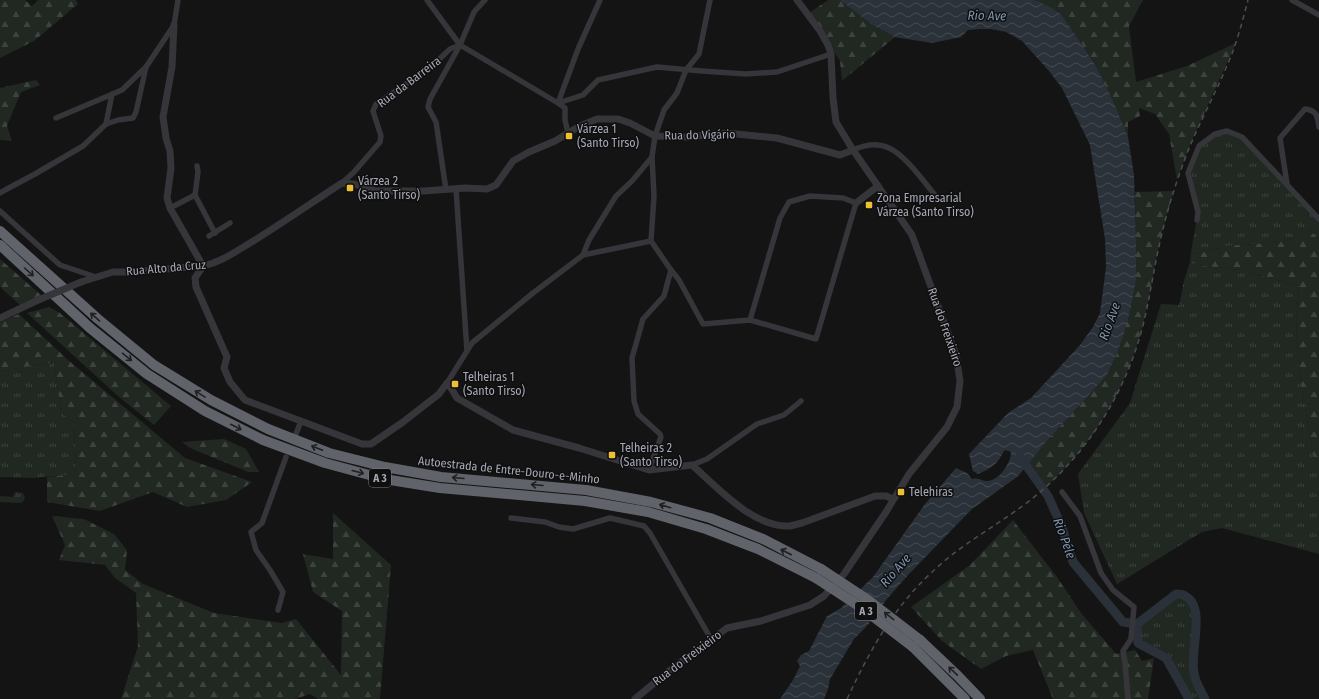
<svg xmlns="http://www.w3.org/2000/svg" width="1319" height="699" font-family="'Fira Sans Condensed',sans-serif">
<defs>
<pattern id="grass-tufts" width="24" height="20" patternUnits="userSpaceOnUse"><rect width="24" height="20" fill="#202821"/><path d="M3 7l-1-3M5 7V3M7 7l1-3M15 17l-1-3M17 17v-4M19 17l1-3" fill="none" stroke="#3d443f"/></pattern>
<pattern id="forest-firs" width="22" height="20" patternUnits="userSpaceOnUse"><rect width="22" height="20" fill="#202821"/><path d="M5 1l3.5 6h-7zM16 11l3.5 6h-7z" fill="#3d443f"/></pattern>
<pattern id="water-waves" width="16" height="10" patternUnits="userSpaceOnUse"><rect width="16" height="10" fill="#2a3139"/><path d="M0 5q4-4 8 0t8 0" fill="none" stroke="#464c53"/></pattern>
</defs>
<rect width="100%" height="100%" fill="#141415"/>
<g fill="url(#grass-tufts)">
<polygon points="1227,131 1242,137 1319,219 1319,240 1310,230 1283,242 1227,246 1195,254 1191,252 1198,212 1188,173 1199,146 1215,134"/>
<polygon points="1190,262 1197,265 1241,270 1299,286 1296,319 1299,372 1313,454 1319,466 1319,554 1222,528 1202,532 1117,584 1084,513 1078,474 1130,403 1161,304 1179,305 1184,281"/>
<polygon points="54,362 61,412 74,423 76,474 33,478 0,477 0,371"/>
<polygon points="15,492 23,493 25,498 23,502 20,503 0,502 0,496 14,497"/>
<path d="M 1176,594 C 1179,594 1183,594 1185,596 C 1207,608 1189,653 1194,673 C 1196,682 1202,691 1206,699 L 1189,699 L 1166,658 L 1138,643 L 1137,624 Z"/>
</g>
<g fill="url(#forest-firs)">
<polygon points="0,0 25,0 32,6 38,0 76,0 78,4 34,41 0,58"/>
<polygon points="828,0 840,0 871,24 895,37 842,81 840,61 809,13"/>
<polygon points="1035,0 1143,0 1129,26 1136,82 1187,66 1236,43 1192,140 1177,180 1169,134 1155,114 1139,108 1140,116 1128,122 1128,137 1097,68 1079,40 1061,14"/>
<polygon points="36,80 40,85 21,92 7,126 12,141 0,140 0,88"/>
<path d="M 1174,191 C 1168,211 1162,230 1158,250 C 1151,283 1147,316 1136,348 C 1118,402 1086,453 1042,490 L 1027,466 L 1045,443 L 1107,375 L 1117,353 L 1131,307 L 1136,280 L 1135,192 Z"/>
<polygon points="1310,230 1319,240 1319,466 1313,454 1299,372 1296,319 1299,286 1241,270 1197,265 1190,262 1191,252 1195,254 1227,246 1283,242"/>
<polygon points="0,259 41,295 20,305 0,287"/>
<polygon points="49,307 60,313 171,406 154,425 119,397 27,313"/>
<polygon points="19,314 68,360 185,458 252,482 226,500 187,507 153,492 100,511 47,502 47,477 76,474 74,423 61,412 54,362 0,371 0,322"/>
<polygon points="224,439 246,449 259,472 248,472 190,448 182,442"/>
<polygon points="333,513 391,565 380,699 318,699 310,694 295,699 121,699 138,646 136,593 115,578 105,565 59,560 65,545 52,516 84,519 114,534 127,550 125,570 143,584 214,613 282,623 296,619 341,675 342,611 313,592 303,554 333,559"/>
<polygon points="1013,520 1057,577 1081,613 1116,654 1135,650 1142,661 1154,658 1148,699 1053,699 1033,650 1006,656 981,669 942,641 911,607 970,565"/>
</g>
<path fill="url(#water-waves)" d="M 840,0 L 1035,0 L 1050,7 L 1061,14 L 1079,40 L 1097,68 L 1113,101 L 1128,137 L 1134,175 L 1136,242 L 1136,280 L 1131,307 L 1125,330 L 1117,353 L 1107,375 L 1045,443 L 1027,466 L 1017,477 L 972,509 L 908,575 L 887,599 L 867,626 L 854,639 L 830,679 L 828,689 L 824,699 L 780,699 L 793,680 L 800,666 L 797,661 L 801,655 L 809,651 L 827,616 L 841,608 L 873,577 L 925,504 L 956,468 L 967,473 L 972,479 C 979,477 981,481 987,481 C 999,481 1011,463 1011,452 L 1005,450 C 1002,453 1001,457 998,461 C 993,467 985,471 978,474 L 973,471 L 969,454 L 1008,413 L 1031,398 L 1080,345 L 1093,327 L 1100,313 L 1106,267 L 1105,239 L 1090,145 L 1062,88 L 1049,71 L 1022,41 L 1006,32 L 991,29 L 980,29 L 968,30 L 961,37 L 932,43 L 895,37 L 871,24 Z"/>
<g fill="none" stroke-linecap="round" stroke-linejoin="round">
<g stroke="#2a3139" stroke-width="9">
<polyline points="1020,457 1048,496 1062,527 1073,562 1123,622 1137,624 1138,643 1166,658 1189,699"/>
<path d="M 1137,624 L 1176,594 C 1179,594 1183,594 1185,596 C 1207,606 1189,654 1194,673 C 1195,682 1201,691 1205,699"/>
</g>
<g stroke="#35353a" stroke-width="5.5">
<polyline points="427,0 460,45 558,103 583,95 598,80 657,67 702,71 746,74 777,72 831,54"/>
<polyline points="1292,0 1319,15"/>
<polyline points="56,118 122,90 146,67"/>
<polyline points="106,124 112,94"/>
<polyline points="568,133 565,120 565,108 558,103 578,49 600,0"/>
<path d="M 853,150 C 864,145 877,142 889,148 C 905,155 924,182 935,195"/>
<polyline points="197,166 198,172 195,195 215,233"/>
<polyline points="342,183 354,172 380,142 381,136 373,111 376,104 430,68 450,49 460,45"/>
<path d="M 1287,184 L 1280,138 L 1305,109 C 1318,111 1317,116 1319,127"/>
<polyline points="456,189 467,351"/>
<polyline points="446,190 436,122 428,107 430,99 460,45 474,12 485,0"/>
<polyline points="0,193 5,190 35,174 83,146 106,124 118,120 133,118 136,112 146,67 174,25 178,0"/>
<polyline points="170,208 195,195"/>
<polyline points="0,211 60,265 96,277"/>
<polyline points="1197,220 1198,212 1188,173 1199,146 1215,134 1227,131 1242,137 1319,219"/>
<polyline points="209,236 230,223"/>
<polyline points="651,241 671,270 679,280 703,324 750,320 816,339 856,203 843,198 810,196 789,202 780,218 750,320"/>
<polyline points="583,255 651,241 654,196 652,157"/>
<polyline points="447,383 472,343 533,293 583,255 589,240 616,196 632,181 652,157 655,136 664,110 677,93 686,70 699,54 710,0"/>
<polyline points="296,434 301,421"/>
<polyline points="692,465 707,459 757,424 784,415 801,401"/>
<polyline points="649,470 661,437 660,434 638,414 634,401 632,358 643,319 664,296 671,270"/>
<polyline points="1062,492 1080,516 1101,573 1113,590 1134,607 1131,639 1123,651 1125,663 1128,699"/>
<polyline points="511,518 545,522 559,527 573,529 610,518 644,526 650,533 711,639"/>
<polyline points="278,610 283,592 270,570 256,550 251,532 262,523 286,457"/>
</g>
<g stroke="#35353a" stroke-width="7">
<polyline points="174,25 172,67 163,117 166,138 170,151 171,168 167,198 170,208 203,266"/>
<polyline points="856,203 878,186"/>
<path d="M 203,266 L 195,278 L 196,287 L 227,357 L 224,368 L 230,382 L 245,400 L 362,444 L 371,444 L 403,422 L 439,394 L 447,383 L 451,388 L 457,398 L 513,430 L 579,448 L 649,470 L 692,465 C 717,487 753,528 790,526 C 794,525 798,524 802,523 L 875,496 L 886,496 L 893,499"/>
<path d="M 81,282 L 113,272 L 131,272 L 203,266 C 221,262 235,252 250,243 C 281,224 311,203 342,183 L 354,184 L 376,191 L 424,191 L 465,188 L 487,189 L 496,185 L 513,161 L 529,152 L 555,141 L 580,126 L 597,119 L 618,119 L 630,123 L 655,136 L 686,137 L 726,133 L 777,138 L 840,155 L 853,150"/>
<polyline points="0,318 36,301"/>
<polyline points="635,699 665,674 727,628 761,621 810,605 824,596 844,574 886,512 909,474 947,427 957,407 960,381 956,355 912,235 853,150 836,122 833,98 831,54 828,45 820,31 797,0"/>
</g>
<g stroke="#61636b" stroke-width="10">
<polyline points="0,231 98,319 154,365 211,400 268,429 329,453 385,467 441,477 586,490 651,502 710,518 763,539 821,569"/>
<polyline points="0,245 90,328 147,374 205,411 263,440 325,463 384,479 440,488 585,501 648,512 706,529 758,549 816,578"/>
<polyline points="920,640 958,676 980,699"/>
<polyline points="913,647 965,699"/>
</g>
<path stroke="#4c4d53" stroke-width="1.5" stroke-dasharray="5 4" stroke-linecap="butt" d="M 847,699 C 874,642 898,599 948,558 C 980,532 1019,513 1049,484 C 1058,476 1067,466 1075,457 C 1102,425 1123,388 1136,349 C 1147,317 1151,284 1158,251 C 1164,222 1172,194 1182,167 C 1194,132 1212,101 1226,68 C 1236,46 1242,23 1248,0"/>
<polyline stroke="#35353a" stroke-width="7" points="36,301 81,282"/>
<g stroke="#61636b" stroke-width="10">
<polyline points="821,569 868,600 920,640"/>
<polyline points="816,578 862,608 913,647"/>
</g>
</g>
<defs><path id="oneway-shaft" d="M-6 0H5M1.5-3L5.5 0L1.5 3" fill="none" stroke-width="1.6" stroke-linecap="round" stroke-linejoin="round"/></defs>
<g stroke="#1f2022">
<use href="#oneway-shaft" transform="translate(29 272) rotate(42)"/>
<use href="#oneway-shaft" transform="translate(95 317) rotate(-139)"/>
<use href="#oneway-shaft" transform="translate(127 357) rotate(39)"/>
<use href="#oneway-shaft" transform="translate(200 394) rotate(-148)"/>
<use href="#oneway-shaft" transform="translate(236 427) rotate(27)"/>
<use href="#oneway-shaft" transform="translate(317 448) rotate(-159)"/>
<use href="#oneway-shaft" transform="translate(358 472) rotate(15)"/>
<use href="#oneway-shaft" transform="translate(458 478) rotate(-175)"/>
<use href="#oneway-shaft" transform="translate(537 485) rotate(-175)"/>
<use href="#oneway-shaft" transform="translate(665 506) rotate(-164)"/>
<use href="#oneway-shaft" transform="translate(786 552) rotate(-153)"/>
<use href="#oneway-shaft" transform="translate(889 616) rotate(-142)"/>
<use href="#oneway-shaft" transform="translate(953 671) rotate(-136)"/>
</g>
<g fill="#edbf34" stroke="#0f0f10" stroke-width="1.5">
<rect x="565" y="132" width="8" height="8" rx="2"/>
<rect x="346" y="184" width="8" height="8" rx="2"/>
<rect x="865" y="201" width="8" height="8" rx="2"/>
<rect x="451" y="380" width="8" height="8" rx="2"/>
<rect x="608" y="451" width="8" height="8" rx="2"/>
<rect x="897" y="488" width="8" height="8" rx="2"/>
</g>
<g text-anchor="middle" stroke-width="3" stroke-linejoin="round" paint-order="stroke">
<g fill="#0f0f10" stroke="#797b84" stroke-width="1">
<rect x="369" y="469" width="22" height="18" rx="3"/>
<rect x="855" y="602" width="22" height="18" rx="3"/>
</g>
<g font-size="11" font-weight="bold" fill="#a6a9b5">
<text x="380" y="482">A 3</text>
<text x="866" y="615">A 3</text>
</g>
<g font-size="12" fill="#a6a9b5" stroke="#0f0f10">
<text transform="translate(409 82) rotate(-37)" y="4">Rua da Barreira</text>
<text transform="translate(700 135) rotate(-1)" y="4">Rua do Vigário</text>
<text transform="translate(166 268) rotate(-5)" y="4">Rua Alto da Cruz</text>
<text transform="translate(945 327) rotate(71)" y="4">Rua do Freixieiro</text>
<text transform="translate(509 470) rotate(6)" y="4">Autoestrada de Entre-Douro-e-Minho</text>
<text transform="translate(687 658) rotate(-37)" y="4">Rua do Freixieiro</text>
</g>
<g font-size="12" fill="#a6a9b5" stroke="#0f0f10" text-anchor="start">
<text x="577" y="133">Várzea 1<tspan x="577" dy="14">(Santo Tirso)</tspan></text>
<text x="358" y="185">Várzea 2<tspan x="358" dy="14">(Santo Tirso)</tspan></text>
<text x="877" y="202">Zona Empresarial<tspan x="877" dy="14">Várzea (Santo Tirso)</tspan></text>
<text x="463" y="381">Telheiras 1<tspan x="463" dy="14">(Santo Tirso)</tspan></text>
<text x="620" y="452">Telheiras 2<tspan x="620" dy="14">(Santo Tirso)</tspan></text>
<text x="909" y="496">Telehiras</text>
</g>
<g font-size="13" font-style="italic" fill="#7d94b0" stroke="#0f0f10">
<text transform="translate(987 15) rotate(1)" y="5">Rio Ave</text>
<text transform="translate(1109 321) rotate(-70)" y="5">Rio Ave</text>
<text transform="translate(1065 538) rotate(70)" y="5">Rio Péle</text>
<text transform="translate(895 570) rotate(-49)" y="5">Rio Ave</text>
</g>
</g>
</svg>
